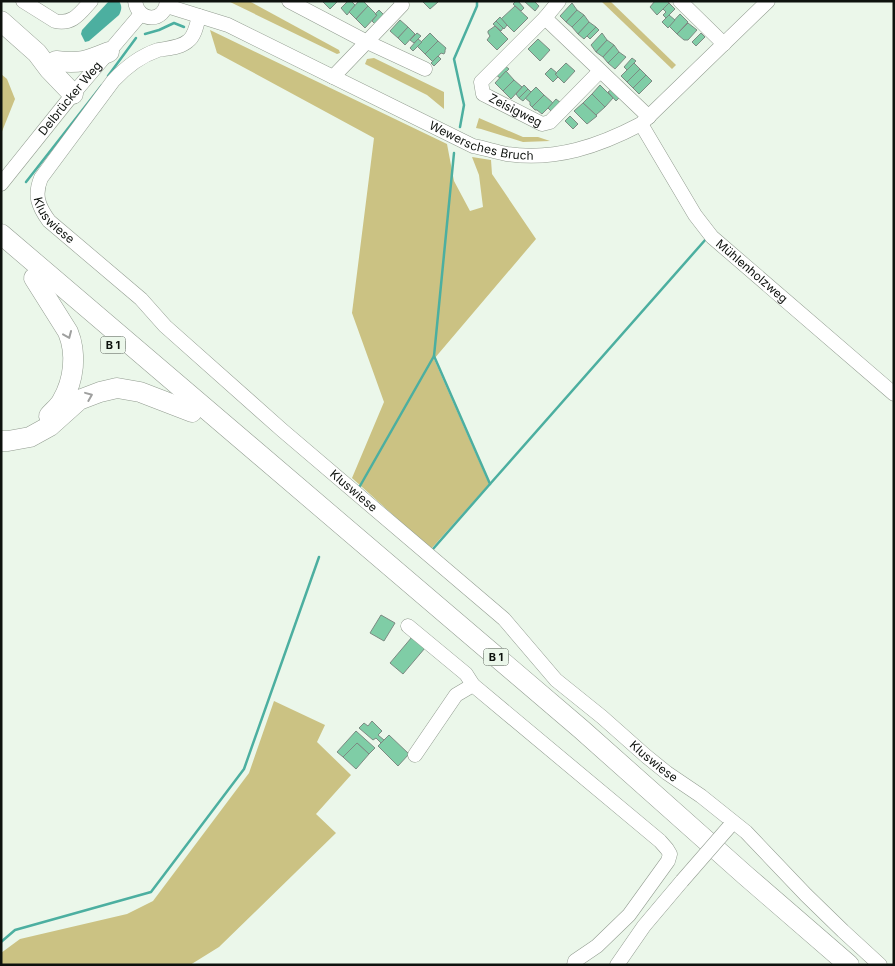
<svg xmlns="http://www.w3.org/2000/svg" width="895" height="966" font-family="Inter,sans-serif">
<rect width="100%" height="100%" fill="#ebf7ea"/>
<g fill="#cbc283">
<polygon points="228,1 249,1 339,50 340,53 337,54"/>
<polygon points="601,1 610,1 676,65 672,69"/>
<polygon points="210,30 447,144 454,181 470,211 483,207 479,175 472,157 491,160 492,174 536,239 434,359 489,484 431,549 352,478 384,402 352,313 374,138 217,53"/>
<polygon points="374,58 444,92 444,109 427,95 365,64 367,59"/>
<polygon points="1,74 7,79 15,99 1,134"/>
<polygon points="479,118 523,137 538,137 550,141 523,142 481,129 476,128"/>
<polygon points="274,701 325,725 317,742 351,775 316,814 336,833 219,947 190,965 1,965 1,953 20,939 127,914 153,901 249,773"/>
</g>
<path fill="#4cafa0" d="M 109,1 L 119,1 C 122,6 122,9 119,15 L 89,41 L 85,42 L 81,34 L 82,30 Z"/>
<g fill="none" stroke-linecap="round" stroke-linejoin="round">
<g stroke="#4cafa0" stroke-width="2.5">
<polyline points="145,34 159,30 174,23 184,27"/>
<polyline points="108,76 136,38"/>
<polyline points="460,127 464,105 454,59 477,6 477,1"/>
<polyline points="26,182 102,85"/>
<polyline points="490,484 706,239"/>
<polyline points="360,486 434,356 454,153"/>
<polyline points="433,549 490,484 434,356"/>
<polyline points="1,942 15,930 151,892 244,769 319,557"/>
</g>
</g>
<g fill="#7fcda6" stroke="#7c8a82">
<polygon points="322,1 338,1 330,9"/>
<polygon points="348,1 351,1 355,5 347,15 341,8"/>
<polygon points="359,1 363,1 368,6 356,19 349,12"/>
<polygon points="422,1 437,1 438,2 430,9"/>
<polygon points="516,1 518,1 524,8 521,11 513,4"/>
<polygon points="524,1 534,1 539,6 535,11"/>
<polygon points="655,1 668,1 669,3 657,15 650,7"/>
<polygon points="572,3 577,10 566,22 560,16"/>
<polygon points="669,3 675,9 666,18 663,15 666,12 663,9"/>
<polygon points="368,6 377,15 365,28 356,19"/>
<polygon points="515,6 528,18 514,32 501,19"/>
<polygon points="379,10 386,17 377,26 372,21 377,15 375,14"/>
<polygon points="577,10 584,15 572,27 566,22"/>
<polygon points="680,14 688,22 677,34 669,26"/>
<polygon points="584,15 589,22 578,34 572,27"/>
<polygon points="669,15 675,20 668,28 662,22"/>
<polygon points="500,17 507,25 504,29 496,21"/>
<polygon points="400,20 408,27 398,38 390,31"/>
<polygon points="496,21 503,28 501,31 493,24"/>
<polygon points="589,22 596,27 584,39 578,34"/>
<polygon points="688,23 697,30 688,40 684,40 677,34"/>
<polygon points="495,26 508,39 497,50 487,40 490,36 488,33 488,31"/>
<polygon points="408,27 415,34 405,45 398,38"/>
<polygon points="596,27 599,30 590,39 587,36"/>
<polygon points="417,33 421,36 414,43 410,40"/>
<polygon points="430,33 438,41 425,54 417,46"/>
<polygon points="602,33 607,40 596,52 591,45"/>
<polygon points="701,33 705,37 696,46 692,42"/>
<polygon points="418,39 422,42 413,51 410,48"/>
<polygon points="538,39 550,50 540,61 528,49"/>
<polygon points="607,40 614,45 603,57 596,52"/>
<polygon points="438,41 446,48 445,50 445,52 444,54 441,53 433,62 425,54"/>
<polygon points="614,45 619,52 608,63 603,57"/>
<polygon points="619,52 626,57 615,69 608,63"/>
<polygon points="438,56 441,59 434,66 431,63"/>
<polygon points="632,58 636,61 627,70 624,67"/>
<polygon points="566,63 575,71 564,83 555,74"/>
<polygon points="634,63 640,69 627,82 621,76"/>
<polygon points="504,65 509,69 500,78 495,74"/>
<polygon points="551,68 557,73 555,74 558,77 553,82 545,74"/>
<polygon points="640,69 646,75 633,88 627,82"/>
<polygon points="506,71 514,80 503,91 495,83"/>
<polygon points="646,75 652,81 639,94 633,88"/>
<polygon points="514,80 522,87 511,99 503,91"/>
<polygon points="524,85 528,89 519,98 516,94"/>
<polygon points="600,85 613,98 605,107 592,94"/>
<polygon points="536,87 544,95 532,107 530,105 530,102 525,98"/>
<polygon points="528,89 531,92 523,101 519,98"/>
<polygon points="612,89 620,97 616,101 608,92"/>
<polygon points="592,94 605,107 596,115 583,103"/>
<polygon points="544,95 553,103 542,114 537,110 535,110 532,107"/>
<polygon points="556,99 561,103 552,112 548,108"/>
<polygon points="583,103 597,116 587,124 574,111"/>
<polygon points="570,116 578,124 573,129 565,121"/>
<polygon points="381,615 395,623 384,641 370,633"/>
<polygon points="412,637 425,648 403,674 390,663"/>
<polygon points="372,721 382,731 378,735 384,740 381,743 376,738 373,740 359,728 364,723 368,726"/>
<polygon points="356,731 375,748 369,754 357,743 343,757 337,752"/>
<polygon points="389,735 409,754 398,766 378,746"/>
<polygon points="357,743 369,754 356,769 343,757"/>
</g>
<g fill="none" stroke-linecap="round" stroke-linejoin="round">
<g stroke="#929c90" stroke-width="15">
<g id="minor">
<path d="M 23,1 L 55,21 C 73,25 80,13 91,1"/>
<path d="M 135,1 C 138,23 165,23 167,1"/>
<polyline points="289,1 367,42 425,69"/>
<path id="s1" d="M 559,1 L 545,18 L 481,82 L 483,94 L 542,124 L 550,122 L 600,71"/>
<polyline points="680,1 724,44"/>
<path id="s2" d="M 167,6 L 228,25 L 473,146 C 484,148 496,152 507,154 C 556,161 599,146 641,124 L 768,1"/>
<path id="s3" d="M 199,16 C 197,24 195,36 188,41 C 180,48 168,48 158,50 C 140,56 126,67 113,81 L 41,178 C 34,195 38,206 49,221 L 141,299 L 165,326 L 282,430 L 504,619 L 556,680 L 602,717 L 646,756 L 667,773 L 701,796 L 746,832 L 806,895 L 843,931 L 880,965"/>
<polyline points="545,18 649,117"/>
<polyline points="333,77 402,5 401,1"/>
<path id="s4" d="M 641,124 L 695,215 L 712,237 L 894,394"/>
<path id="s5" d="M 1,184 L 73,94 L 141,14"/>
<polyline points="408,626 466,674 473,685 660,841 667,849 670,854 668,861 629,915 597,946 575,961 574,965"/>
<polyline points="415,755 456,695 473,685"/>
<polyline points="617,965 644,926 682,881"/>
</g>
</g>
<g stroke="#929c90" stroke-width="21">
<g id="highway">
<polyline points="1,21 37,53 49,69 73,94"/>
<path d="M 56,61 C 80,64 87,61 109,52"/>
<polyline points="1,234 581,729 745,875 849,965"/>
<path d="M 34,278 L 68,332 C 77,354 74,380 62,401 C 59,407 53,411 49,416"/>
<polyline points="1,441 8,441 30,437 50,426 79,400 100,392 117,388 140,392 192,412"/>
</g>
</g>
<use href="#minor" stroke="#fff" stroke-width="14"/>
<use href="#highway" stroke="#fff" stroke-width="20"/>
<g stroke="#929c90" stroke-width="15" stroke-linecap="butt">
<polyline id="minor-bridge" points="682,881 729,827"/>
</g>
<use href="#minor-bridge" stroke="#fff" stroke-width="14"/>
</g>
<defs><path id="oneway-chevron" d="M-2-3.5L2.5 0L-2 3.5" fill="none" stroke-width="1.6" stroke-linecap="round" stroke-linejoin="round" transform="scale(1.25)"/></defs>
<g stroke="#9fa09f">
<use href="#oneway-chevron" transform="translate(68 335) rotate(67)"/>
<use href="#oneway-chevron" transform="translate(89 396) rotate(-22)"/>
</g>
<g text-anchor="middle" stroke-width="4" stroke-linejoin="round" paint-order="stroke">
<g fill="#ebf7ea" stroke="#505750" stroke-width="1">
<rect x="100.5" y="336.5" width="25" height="17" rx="4"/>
<rect x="483.5" y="648.5" width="25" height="17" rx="4"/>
</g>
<g font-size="11" font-weight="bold" fill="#0e120e">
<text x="113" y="349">B 1</text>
<text x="496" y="661">B 1</text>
</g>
<g font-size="12" fill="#0e120e" stroke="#ebf7ea">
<text dy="4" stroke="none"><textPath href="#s5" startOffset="110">Delbrücker Weg</textPath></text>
<text dy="4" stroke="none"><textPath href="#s1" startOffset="161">Zeisigweg</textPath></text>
<text dy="4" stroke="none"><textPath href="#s2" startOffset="344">Wewersches Bruch</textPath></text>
<text dy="4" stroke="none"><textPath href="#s3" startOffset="284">Kluswiese</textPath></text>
<text dy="4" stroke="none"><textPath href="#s4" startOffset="186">Mühlenholzweg</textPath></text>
<text dy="4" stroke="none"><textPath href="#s3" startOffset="689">Kluswiese</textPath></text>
<text dy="4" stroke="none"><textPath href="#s3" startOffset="1094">Kluswiese</textPath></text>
</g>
</g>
<rect width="895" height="966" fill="none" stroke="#0e120e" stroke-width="5"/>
</svg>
